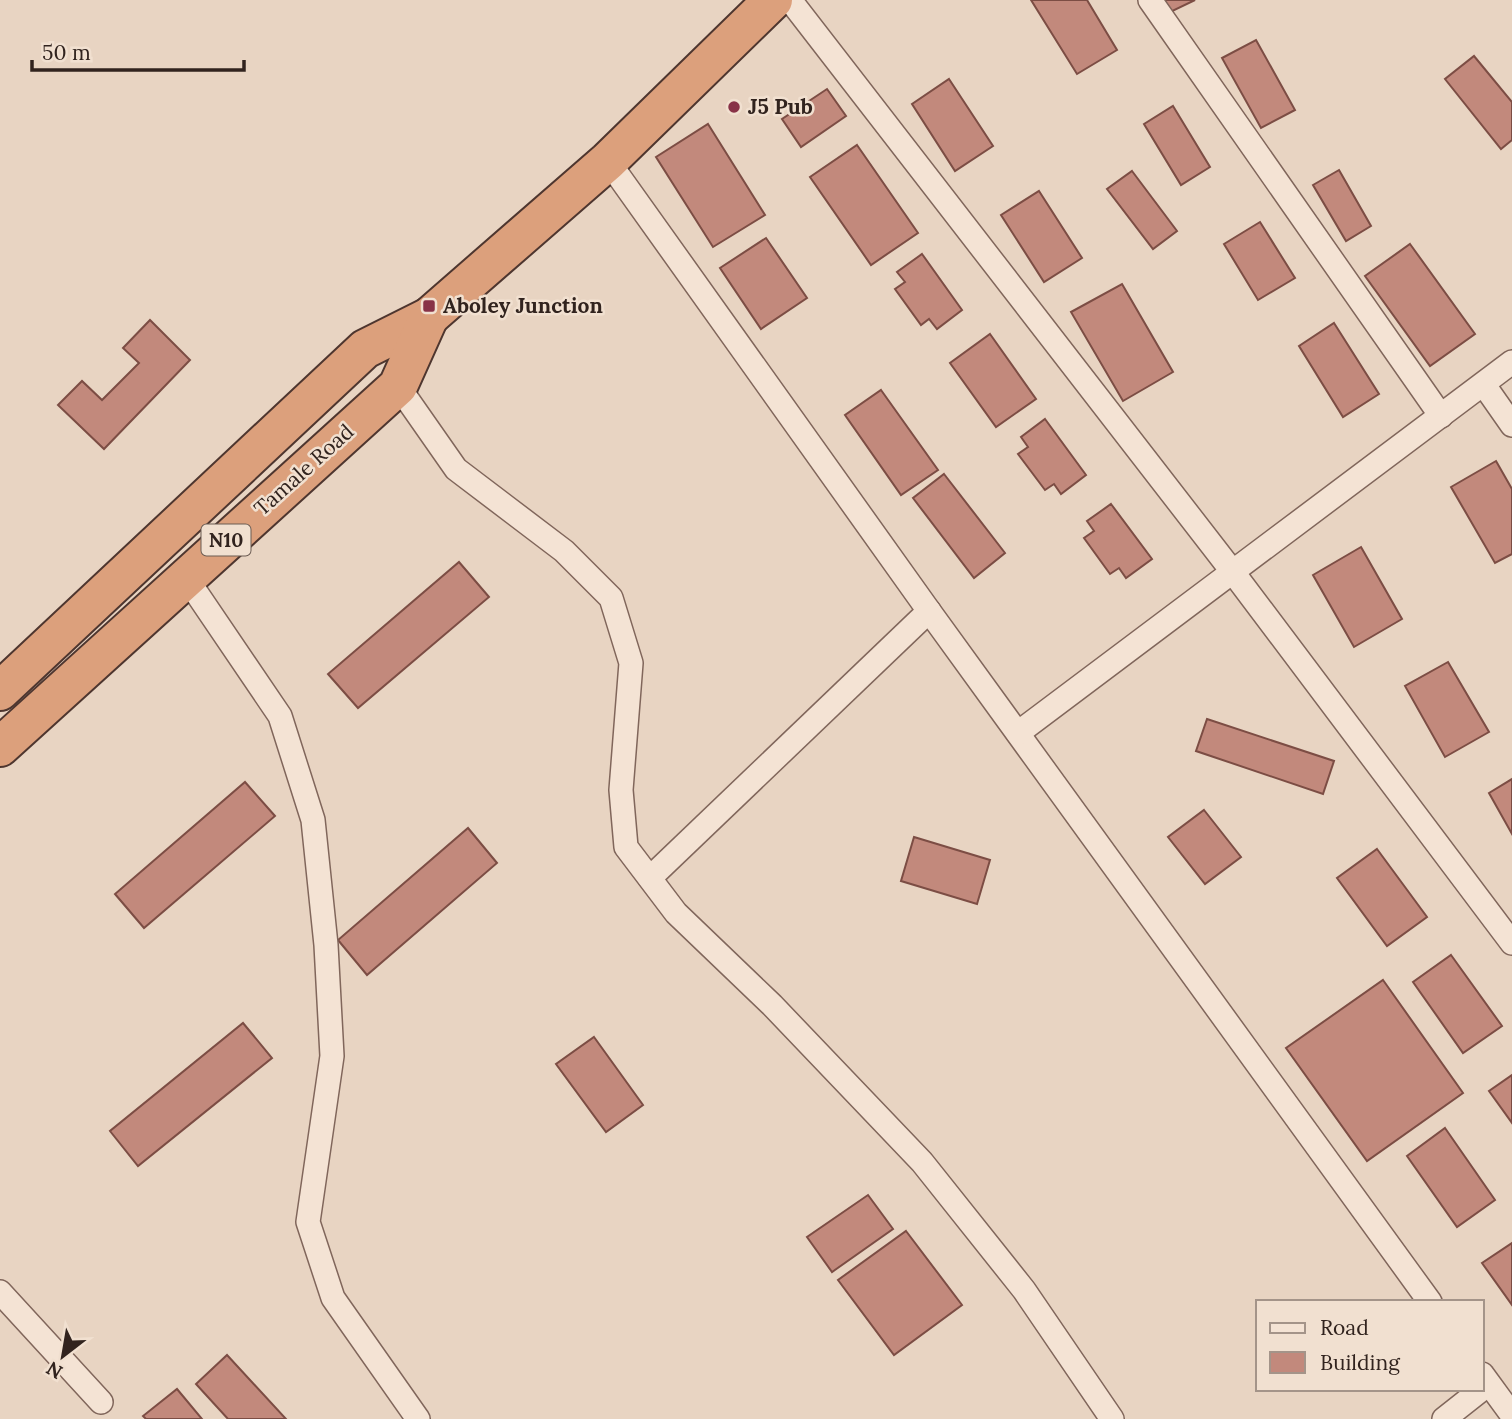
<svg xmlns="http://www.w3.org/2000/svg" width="1512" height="1419" font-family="Lora,serif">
<rect width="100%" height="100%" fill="#e8d4c2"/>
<g fill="#c2897c" stroke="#7c4d44" stroke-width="2">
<polygon points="1031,0 1087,0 1117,50 1077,74"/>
<polygon points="1155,0 1195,0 1162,16"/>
<polygon points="1256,40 1295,110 1261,128 1222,58"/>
<polygon points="1474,56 1512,102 1512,140 1501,149 1445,79"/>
<polygon points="949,79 993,146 955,171 912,104"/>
<polygon points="827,89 846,116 801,147 782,119"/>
<polygon points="1173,106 1210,167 1181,185 1144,124"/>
<polygon points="708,124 765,215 713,247 656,157"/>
<polygon points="857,145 918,233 871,265 810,177"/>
<polygon points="1339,170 1371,226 1346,241 1313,185"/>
<polygon points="1132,171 1177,231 1153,249 1107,189"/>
<polygon points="1039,191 1082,258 1044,282 1001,215"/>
<polygon points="1260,222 1295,278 1258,300 1224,244"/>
<polygon points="766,238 807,298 761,329 720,268"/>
<polygon points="1410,244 1475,334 1430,366 1365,276"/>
<polygon points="922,254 962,310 937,329 929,319 921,325 895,289 905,282 897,272"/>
<polygon points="1122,284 1173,372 1123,401 1071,312"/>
<polygon points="150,320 190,360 104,449 58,405 82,381 102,400 139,363 123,348"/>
<polygon points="1334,323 1379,394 1343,417 1299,346"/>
<polygon points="990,334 1036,399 996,427 950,363"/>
<polygon points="881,390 938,470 901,495 845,415"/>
<polygon points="1045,419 1086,475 1061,494 1054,484 1045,490 1018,454 1028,447 1021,437"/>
<polygon points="1496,461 1512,489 1512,554 1495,563 1451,487"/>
<polygon points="944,474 1005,553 974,578 913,498"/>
<polygon points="1111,504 1152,559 1126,578 1119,568 1110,574 1084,538 1094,531 1087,521"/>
<polygon points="1361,547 1402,619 1354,647 1313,575"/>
<polygon points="459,562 489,597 358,708 328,674"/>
<polygon points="1448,662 1489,732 1445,757 1405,686"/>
<polygon points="1207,719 1334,761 1323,794 1196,751"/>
<polygon points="1512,779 1512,834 1489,793"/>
<polygon points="245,782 275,816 144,928 115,894"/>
<polygon points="1204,810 1241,857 1205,884 1168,837"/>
<polygon points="468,828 497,863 367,975 338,940"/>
<polygon points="914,837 990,860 977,904 901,881"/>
<polygon points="1377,849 1427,917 1387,946 1337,878"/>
<polygon points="1451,955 1502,1026 1463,1053 1413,982"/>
<polygon points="1383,980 1463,1093 1367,1161 1286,1048"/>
<polygon points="243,1023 272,1058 138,1166 110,1131"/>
<polygon points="594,1037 643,1105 606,1132 556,1064"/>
<polygon points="1512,1075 1512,1123 1489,1091"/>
<polygon points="1445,1128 1495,1200 1457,1227 1407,1156"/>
<polygon points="868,1195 893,1229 832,1272 807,1237"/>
<polygon points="906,1231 962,1305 894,1355 838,1280"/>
<polygon points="1512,1243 1512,1305 1482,1263"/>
<polygon points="227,1355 286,1419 228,1419 196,1384"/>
<polygon points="177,1389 202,1419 146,1419 143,1416"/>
</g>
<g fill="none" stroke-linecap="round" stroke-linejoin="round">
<g stroke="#80665b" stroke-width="26">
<g id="minor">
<polyline points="790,0 1232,571 1512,943"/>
<polyline points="1150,0 1441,416"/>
<polyline points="608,161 929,611 1430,1302"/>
<polyline points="1484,385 1512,425"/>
<polyline points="398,386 456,469 564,551 611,598 631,663 621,790 626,847 676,913 772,1005 922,1162 1024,1290 1112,1419"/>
<polyline points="185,576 280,716 313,820 326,945 332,1056 308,1222 333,1298 418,1419"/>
<polyline points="1018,733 1512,362"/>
<polyline points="650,878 929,611"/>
<polyline points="0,1292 101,1402"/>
<polyline points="1482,1374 1512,1415"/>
<polyline points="1444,1419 1482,1389"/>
</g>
</g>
<g stroke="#4e362f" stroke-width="42">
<g id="trunk">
<polyline points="0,691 365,349 429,317 608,161 773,0"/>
<polyline points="0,747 398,386 429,317"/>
</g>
</g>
<use href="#minor" stroke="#f4e3d4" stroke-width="23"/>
<use href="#trunk" stroke="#dca07c" stroke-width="38"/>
</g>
<g fill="#883247" stroke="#f1e0d0" stroke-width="2.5">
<circle cx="734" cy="107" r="7"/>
<rect x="422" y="299" width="14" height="14" rx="3.5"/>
</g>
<g text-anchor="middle" stroke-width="5" stroke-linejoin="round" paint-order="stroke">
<rect fill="#f1e0d0" stroke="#6b5c53" stroke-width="2" x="201.5" y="524.5" width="49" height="31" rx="5"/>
<g font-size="19" font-weight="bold" fill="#31231e">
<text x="226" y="547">N10</text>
</g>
<g font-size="21" font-weight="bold" fill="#31231e" stroke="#f1e0d0" text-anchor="start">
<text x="748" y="114">J5 Pub</text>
<text x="443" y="313">Aboley Junction</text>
</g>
<g font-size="21" fill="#31231e" stroke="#f1e0d0">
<text transform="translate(304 470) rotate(-42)" y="7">Tamale Road</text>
</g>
</g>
<rect x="1256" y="1300" width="228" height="91" fill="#f1e0d0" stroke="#a49489" stroke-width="2"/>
<rect x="1270" y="1323" width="35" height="10" fill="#f4e3d4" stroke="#a49489" stroke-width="2"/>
<text x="1320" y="1335" font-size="21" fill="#31231e">Road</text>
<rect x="1270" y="1352" width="35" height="21" fill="#c2897c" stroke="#a49489" stroke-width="2"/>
<text x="1320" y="1370" font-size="21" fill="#31231e">Building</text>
<g transform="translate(63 1356) rotate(211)" stroke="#f1e0d0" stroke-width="5" paint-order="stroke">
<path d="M0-5L12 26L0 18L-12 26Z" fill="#31231e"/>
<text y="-10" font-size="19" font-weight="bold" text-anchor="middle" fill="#31231e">N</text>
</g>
<path d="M32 60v10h212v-10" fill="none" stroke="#31231e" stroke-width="3.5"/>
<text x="42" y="60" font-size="21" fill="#31231e" stroke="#f1e0d0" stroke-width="5" paint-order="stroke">50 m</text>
</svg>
